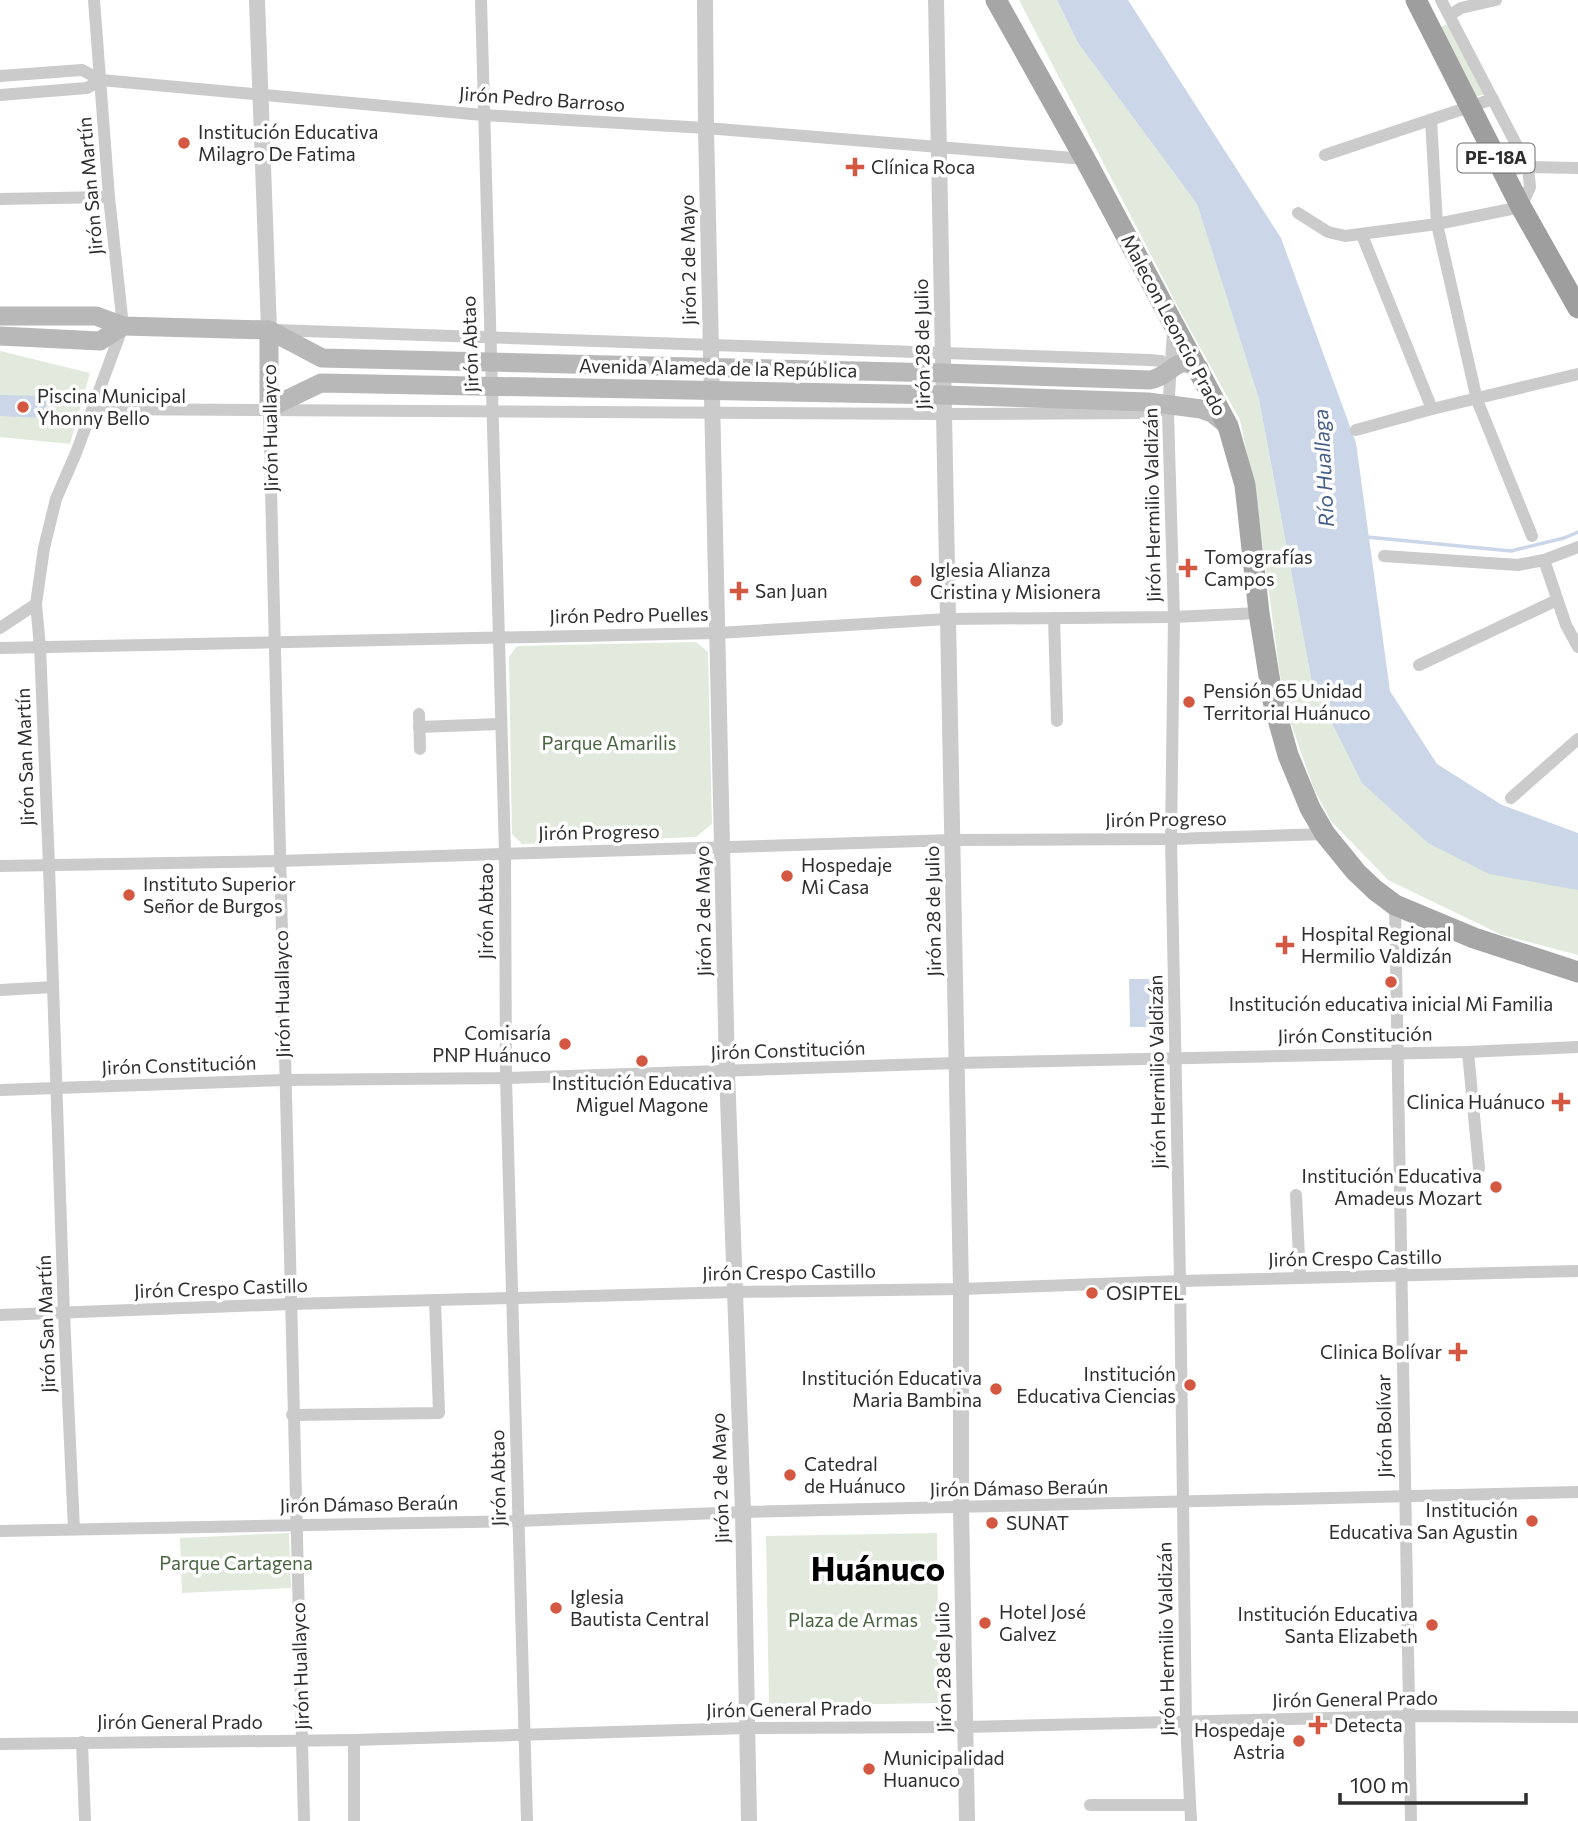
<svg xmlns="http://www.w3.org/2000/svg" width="1578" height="1821" font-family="Commissioner,sans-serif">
<rect width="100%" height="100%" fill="#fff"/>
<g fill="#e1eadd">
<polygon points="1019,0 1057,0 1078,43 1197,204 1259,399 1312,683 1578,890 1578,955 1502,935 1388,880 1331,821 1314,789 1284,704 1256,497 1240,420 1181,313"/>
<polygon points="1449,23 1486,94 1475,97 1439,28"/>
<polygon points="0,351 90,373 70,444 0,437"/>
<polygon points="696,642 708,652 712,824 696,837 522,844 512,834 509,657 517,646"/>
<polygon points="289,1533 291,1588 182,1593 180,1538"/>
<polygon points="937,1533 939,1703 769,1706 766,1536"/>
</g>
<g fill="#cbd6e8">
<polygon points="1057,0 1128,0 1281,238 1356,443 1390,691 1437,764 1502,805 1578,833 1578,890 1489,874 1428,843 1362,783 1312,683 1259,399 1197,204 1078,43"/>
<polygon points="0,395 46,396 46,418 0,416"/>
<polygon points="1129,979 1152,979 1153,1027 1130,1027"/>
</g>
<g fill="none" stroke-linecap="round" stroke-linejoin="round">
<polyline stroke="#cbd6e8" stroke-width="3.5" points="1367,537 1511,551 1564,538 1578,532"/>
<g stroke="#cbcbcb" stroke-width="12">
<polyline points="481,0 505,853 506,1078 527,1821"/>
<polyline points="1450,15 1461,8 1496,0"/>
<polyline points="0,76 82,70 101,80"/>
<polyline points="0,95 87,88 101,80 483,115 706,128 1085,159"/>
<polyline points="1431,120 1437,224 1477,400 1532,536"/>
<polyline points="1325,155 1493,99"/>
<polyline points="1503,171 1528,167 1578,168"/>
<polyline points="0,199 109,197"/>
<polyline points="1298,213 1328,232 1345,236 1437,224 1521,207 1530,187 1528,167 1441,0"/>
<polyline points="1362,235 1432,409 1578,374"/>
<polyline points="275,330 1150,360 1161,361 1171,369"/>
<polyline points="1173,330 1168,413 1174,617 1171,839 1180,1281 1186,1723 1191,1821"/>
<polyline points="269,408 304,1821"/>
<polyline points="93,409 944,414 1154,413 1168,406"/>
<polyline points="1356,430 1432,409"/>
<polyline points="1384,556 1518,565 1544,560 1578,547"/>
<polyline points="1544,560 1566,625 1578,647"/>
<polyline points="1054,618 1057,721"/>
<polyline points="0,628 36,604"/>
<polyline points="0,648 718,633 947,619 1174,617 1259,613"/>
<polyline points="1419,665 1557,600"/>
<polyline points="419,714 420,749"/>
<polyline points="419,727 500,724"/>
<polyline points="1511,798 1578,739"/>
<polyline points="0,866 279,861 953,840 1171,839 1325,834"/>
<polyline points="1395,905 1411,1821"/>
<polyline points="0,990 53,987"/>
<polyline points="1468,1052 1479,1168"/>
<polyline points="0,1090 285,1080 506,1078 956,1063 1468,1052 1578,1047"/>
<polyline points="1296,1195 1300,1278"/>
<polyline points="0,1315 291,1304 735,1292 961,1289 1180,1281 1578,1271"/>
<polyline points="292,1415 439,1413 435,1301"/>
<polyline points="74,1529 64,1314 49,866 40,647 36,604 44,548 56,499 76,453 123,326 109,197 94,0"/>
<polyline points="0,1531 518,1521 743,1512 1578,1492"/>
<polyline points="354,1740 354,1821"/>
<polyline points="82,1742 85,1821"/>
<polyline points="0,1744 354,1740 747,1728 966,1727 1410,1716 1578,1717"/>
<polyline points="1090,1805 1190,1805"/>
</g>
<g stroke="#cbcbcb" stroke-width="16">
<polyline points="257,0 269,330"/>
<polyline points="705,0 706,128 727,1071 743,1512 749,1821"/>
<polyline points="936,0 961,1289 961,1508 967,1821"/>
</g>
<g stroke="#b8b8b8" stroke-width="19">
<path d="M 0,316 L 96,316 L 123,326 L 269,330 L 322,358 L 943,373 L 1150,380 C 1173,376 1175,353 1199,368"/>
<polyline points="269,330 269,408 321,383 944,395 1148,402 1201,409 1212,413 1228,426"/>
<polyline points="0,336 100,341 123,326"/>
</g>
<polyline stroke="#a6a6a6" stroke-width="21" points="996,0 1085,159 1228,426 1245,485 1259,613 1273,701 1288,755 1310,808 1325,834 1356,872 1375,890 1395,905 1474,938 1578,972"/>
<polyline stroke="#9e9e9e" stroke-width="21" points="1416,0 1521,207 1578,308"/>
</g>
<g fill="#d45841" stroke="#fff" stroke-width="2.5">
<circle cx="184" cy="143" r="7"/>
<path d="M851.5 156.5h7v7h7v7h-7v7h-7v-7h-7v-7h7z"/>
<circle cx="23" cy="407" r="7"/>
<path d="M1184.5 557.5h7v7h7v7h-7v7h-7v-7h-7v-7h7z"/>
<circle cx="916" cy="581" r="7"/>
<path d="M735.5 580.5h7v7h7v7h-7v7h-7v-7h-7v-7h7z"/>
<circle cx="1189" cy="702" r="7"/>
<circle cx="787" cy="876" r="7"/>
<circle cx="129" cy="895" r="7"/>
<path d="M1281.5 934.5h7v7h7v7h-7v7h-7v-7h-7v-7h7z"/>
<circle cx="1391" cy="982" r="7"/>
<circle cx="565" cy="1044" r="7"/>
<circle cx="642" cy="1061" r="7"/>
<path d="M1557.5 1091.5h7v7h7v7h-7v7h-7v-7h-7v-7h7z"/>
<circle cx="1496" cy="1187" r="7"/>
<circle cx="1092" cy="1293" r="7"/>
<path d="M1454.5 1341.5h7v7h7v7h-7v7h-7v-7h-7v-7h7z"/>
<circle cx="1190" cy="1385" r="7"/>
<circle cx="996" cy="1389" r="7"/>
<circle cx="790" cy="1475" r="7"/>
<circle cx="1532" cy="1521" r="7"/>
<circle cx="992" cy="1523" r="7"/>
<circle cx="556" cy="1608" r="7"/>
<circle cx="985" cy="1623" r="7"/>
<circle cx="1432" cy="1625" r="7"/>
<path d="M1314.5 1714.5h7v7h7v7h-7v7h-7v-7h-7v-7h7z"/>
<circle cx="1299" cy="1741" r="7"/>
<circle cx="869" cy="1769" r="7"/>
</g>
<g text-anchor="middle" stroke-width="7" stroke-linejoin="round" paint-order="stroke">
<rect fill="#fff" stroke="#6d6d6d" stroke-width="2" x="1457.5" y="143.5" width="77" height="29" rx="5"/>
<g font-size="18" font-weight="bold" fill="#2e2e2e">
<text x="1496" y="164">PE-18A</text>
</g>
<g font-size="19" fill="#2e2e2e" stroke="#fff">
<text transform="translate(542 99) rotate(4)" y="7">Jirón Pedro Barroso</text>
<text transform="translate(90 186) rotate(-95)" y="7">Jirón San Martín</text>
<text transform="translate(688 260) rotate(-91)" y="7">Jirón 2 de Mayo</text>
<text transform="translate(1174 325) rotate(62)" y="7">Malecon Leoncio Prado</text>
<text transform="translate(470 344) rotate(-92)" y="7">Jirón Abtao</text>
<text transform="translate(922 344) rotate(-91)" y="7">Jirón 28 de Julio</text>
<text transform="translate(718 368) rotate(1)" y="7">Avenida Alameda de la República</text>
<text transform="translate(270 428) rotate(-91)" y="7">Jirón Huallayco</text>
<text transform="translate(1152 505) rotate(-91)" y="7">Jirón Hermilio Valdizán</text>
<text transform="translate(629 615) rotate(-1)" y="7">Jirón Pedro Puelles</text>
<text transform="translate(25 757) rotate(-92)" y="7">Jirón San Martín</text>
<text transform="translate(1166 819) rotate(-1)" y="7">Jirón Progreso</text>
<text transform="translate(599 832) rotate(-1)" y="7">Jirón Progreso</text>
<text transform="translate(486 911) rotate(-90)" y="7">Jirón Abtao</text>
<text transform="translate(703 911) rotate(-91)" y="7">Jirón 2 de Mayo</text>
<text transform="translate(933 911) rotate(-91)" y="7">Jirón 28 de Julio</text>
<text transform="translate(282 994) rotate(-91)" y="7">Jirón Huallayco</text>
<text transform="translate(1355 1035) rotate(-1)" y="7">Jirón Constitución</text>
<text transform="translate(788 1050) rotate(-2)" y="7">Jirón Constitución</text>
<text transform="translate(179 1065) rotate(-2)" y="7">Jirón Constitución</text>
<text transform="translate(1157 1072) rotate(-91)" y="7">Jirón Hermilio Valdizán</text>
<text transform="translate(1355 1258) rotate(-1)" y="7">Jirón Crespo Castillo</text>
<text transform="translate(789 1272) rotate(-1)" y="7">Jirón Crespo Castillo</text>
<text transform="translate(221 1288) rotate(-2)" y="7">Jirón Crespo Castillo</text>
<text transform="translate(46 1324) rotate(-92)" y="7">Jirón San Martín</text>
<text transform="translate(1384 1426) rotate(-91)" y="7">Jirón Bolívar</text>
<text transform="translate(498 1478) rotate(-91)" y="7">Jirón Abtao</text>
<text transform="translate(720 1478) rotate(-92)" y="7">Jirón 2 de Mayo</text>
<text transform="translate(1019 1488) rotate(-1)" y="7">Jirón Dámaso Beraún</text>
<text transform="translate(369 1504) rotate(-1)" y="7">Jirón Dámaso Beraún</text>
<text transform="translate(1166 1639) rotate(-91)" y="7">Jirón Hermilio Valdizán</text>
<text transform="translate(300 1666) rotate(-92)" y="7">Jirón Huallayco</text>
<text transform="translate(943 1667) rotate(-91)" y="7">Jirón 28 de Julio</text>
<text transform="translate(1355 1699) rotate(-1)" y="7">Jirón General Prado</text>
<text transform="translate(789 1709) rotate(-1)" y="7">Jirón General Prado</text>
<text x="180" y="1729">Jirón General Prado</text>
</g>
<g font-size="19" fill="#2e2e2e" stroke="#fff" text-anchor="start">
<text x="198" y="139">Institución Educativa<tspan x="198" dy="22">Milagro De Fatima</tspan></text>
<text x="871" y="174">Clínica Roca</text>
<text x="37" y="403">Piscina Municipal<tspan x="37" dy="22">Yhonny Bello</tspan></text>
<text x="1204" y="564">Tomografías<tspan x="1204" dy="22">Campos</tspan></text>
<text x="930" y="577">Iglesia Alianza<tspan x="930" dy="22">Cristina y Misionera</tspan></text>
<text x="755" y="598">San Juan</text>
<text x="1203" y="698">Pensión 65 Unidad<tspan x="1203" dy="22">Territorial Huánuco</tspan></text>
<text x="801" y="872">Hospedaje<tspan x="801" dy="22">Mi Casa</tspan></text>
<text x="143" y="891">Instituto Superior<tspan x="143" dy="22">Señor de Burgos</tspan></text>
<text x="1301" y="941">Hospital Regional<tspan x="1301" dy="22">Hermilio Valdizán</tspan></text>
<text x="1391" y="1011" text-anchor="middle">Institución educativa inicial Mi Familia</text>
<text x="551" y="1040" text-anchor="end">Comisaría<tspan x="551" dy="22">PNP Huánuco</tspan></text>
<text x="642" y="1090" text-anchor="middle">Institución Educativa<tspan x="642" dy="22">Miguel Magone</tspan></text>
<text x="1545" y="1109" text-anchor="end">Clinica Huánuco</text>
<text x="1482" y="1183" text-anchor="end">Institución Educativa<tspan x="1482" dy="22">Amadeus Mozart</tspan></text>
<text x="1106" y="1300">OSIPTEL</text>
<text x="1442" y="1359" text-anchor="end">Clinica Bolívar</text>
<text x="1176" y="1381" text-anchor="end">Institución<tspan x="1176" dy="22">Educativa Ciencias</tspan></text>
<text x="982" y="1385" text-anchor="end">Institución Educativa<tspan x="982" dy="22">Maria Bambina</tspan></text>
<text x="804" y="1471">Catedral<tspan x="804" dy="22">de Huánuco</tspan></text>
<text x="1518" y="1517" text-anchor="end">Institución<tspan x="1518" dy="22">Educativa San Agustin</tspan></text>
<text x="1006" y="1530">SUNAT</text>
<text x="570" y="1604">Iglesia<tspan x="570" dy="22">Bautista Central</tspan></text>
<text x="999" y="1619">Hotel José<tspan x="999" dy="22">Galvez</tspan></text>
<text x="1418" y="1621" text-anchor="end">Institución Educativa<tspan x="1418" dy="22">Santa Elizabeth</tspan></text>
<text x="1334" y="1732">Detecta</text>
<text x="1285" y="1737" text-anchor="end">Hospedaje<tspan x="1285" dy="22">Astria</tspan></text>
<text x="883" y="1765">Municipalidad<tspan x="883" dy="22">Huanuco</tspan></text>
</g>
<g font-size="19" fill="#496640" stroke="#fff">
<text x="609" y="750">Parque Amarilis</text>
<text x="236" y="1570">Parque Cartagena</text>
<text x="853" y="1627">Plaza de Armas</text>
</g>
<g font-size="21" font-style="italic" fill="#445e88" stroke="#fff">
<text transform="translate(1324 468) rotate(-93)" y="7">Río Huallaga</text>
</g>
<g font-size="33" font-weight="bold" fill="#000" stroke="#fff">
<text x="878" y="1581">Huánuco</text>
</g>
</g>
<path d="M1340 1793v10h186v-10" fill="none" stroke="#2e2e2e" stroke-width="3.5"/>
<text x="1350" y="1793" font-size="21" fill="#2e2e2e" stroke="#ffffff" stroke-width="5" paint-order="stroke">100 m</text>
</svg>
